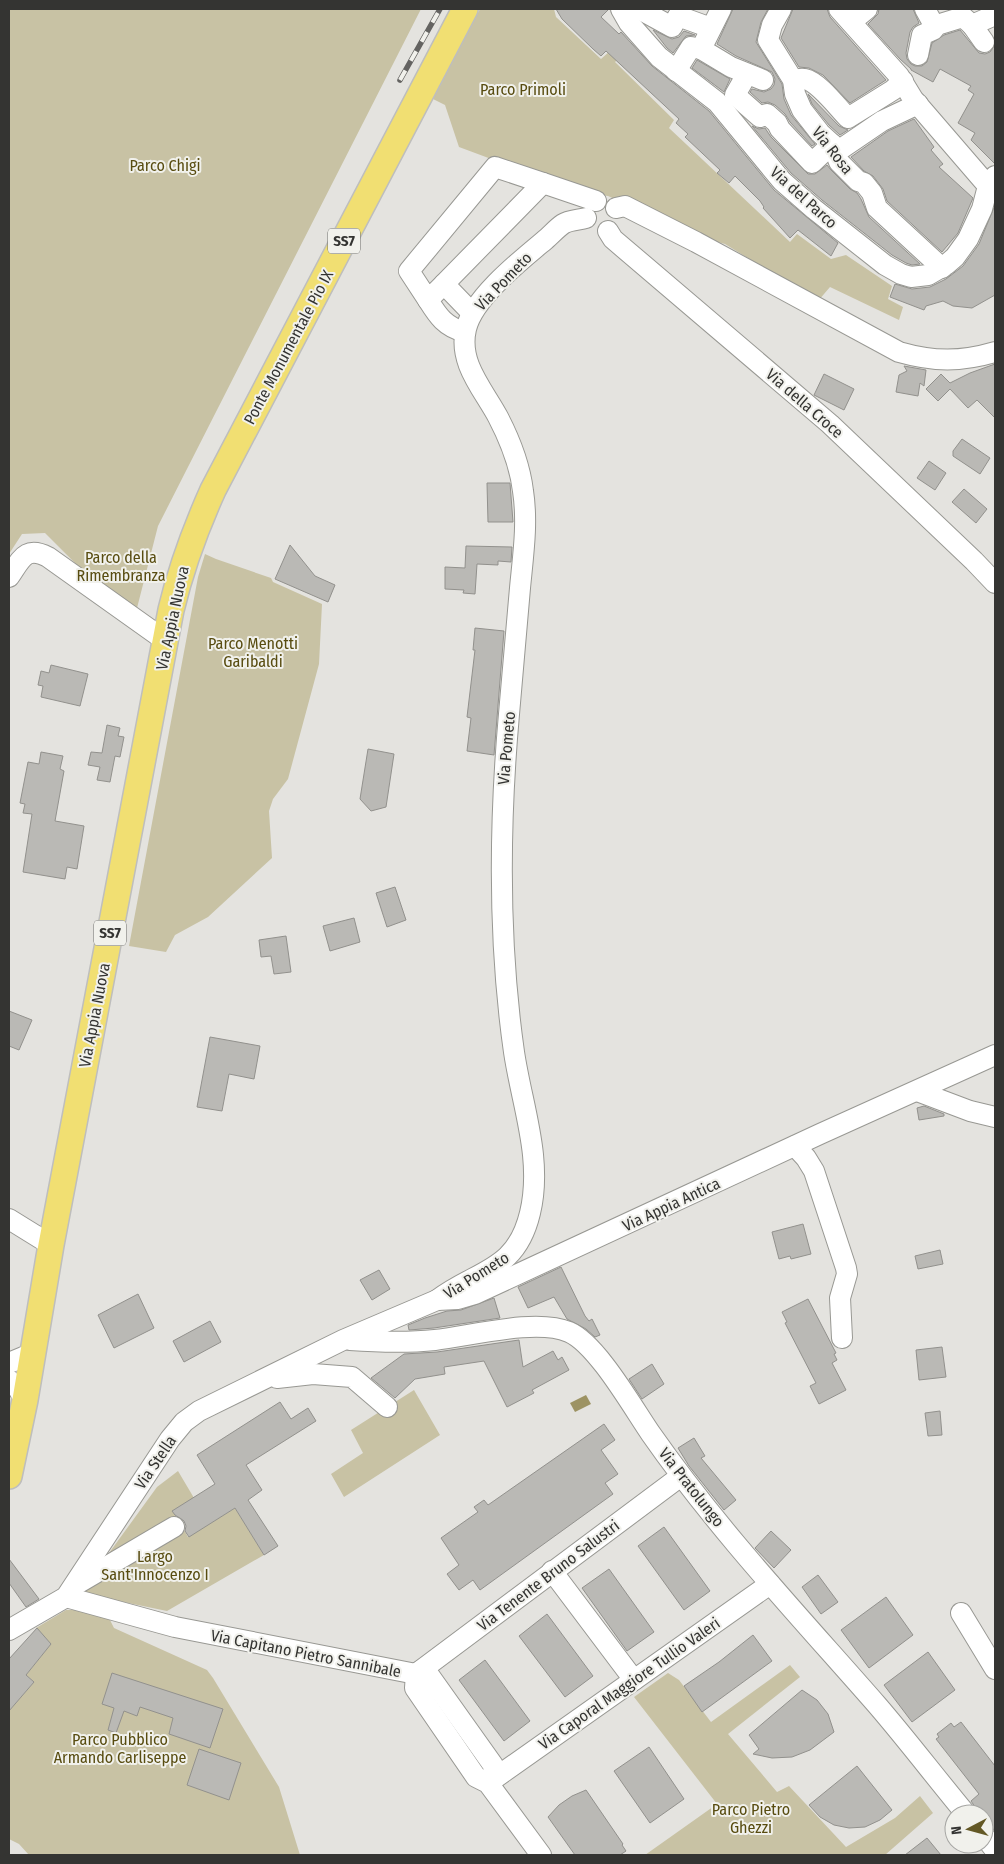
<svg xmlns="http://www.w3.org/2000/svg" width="1004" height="1864" font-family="'Fira Sans Condensed',sans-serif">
<rect width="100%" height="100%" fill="#e4e3df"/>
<g fill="#c8c2a4">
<polygon points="9,9 421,9 158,526 137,608 88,576 45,533 22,534 9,554"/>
<polygon points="480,9 554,9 556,17 601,59 610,51 618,59 615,62 674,120 669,128 790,242 797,234 831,259 846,255 892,286 888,299 903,307 899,320 830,287 818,301 725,244 700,237 608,196 580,192 459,147 445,105 433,99"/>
<polygon points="205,554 216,559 271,578 273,582 322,604 319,664 288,779 273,799 269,811 272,858 208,917 175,935 166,952 129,946 198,577"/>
<polygon points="414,1390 440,1435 344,1497 331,1474 363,1453 351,1430"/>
<polygon points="178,1471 194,1498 173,1511 188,1537 235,1508 264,1555 167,1611 80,1593 157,1487"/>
<polygon points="66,1610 77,1610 109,1618 114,1628 207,1670 213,1678 279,1787 300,1855 29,1855 19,1844 9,1839 9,1711 34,1682 26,1675 51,1644 36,1628"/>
<polygon points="790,1665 800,1677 728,1734 777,1792 789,1786 846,1847 895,1818 920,1796 933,1813 885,1855 645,1855 717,1804 634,1697 668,1673 679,1680 711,1722"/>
</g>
<polygon fill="#9d9363" points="586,1395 591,1404 575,1412 570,1403"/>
<g fill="#bab9b5" stroke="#92918d">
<polygon points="556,9 609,9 601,17 619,34 621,32 652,66 709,111 774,190 838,243 831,256 798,230 790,238 763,208 764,207 760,201 735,176 729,183 717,173 720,170 685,137 688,134 676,123 679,119 606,51 601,56 593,49 562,19"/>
<polygon points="733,9 768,9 761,22 756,42 782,84 784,99 791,115 815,144 812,146 790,122 785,114 775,105 768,102 762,103 750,92 752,89 764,92 771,89 774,85 775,79 772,72 736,56 717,44"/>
<polygon points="793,9 827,9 830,17 886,80 850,103 823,75 809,68 799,67 781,38"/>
<polygon points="879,9 913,9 919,23 913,27 910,32 906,53 907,59 911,64 915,66 922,66 927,62 932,43 944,35 960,30 979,53 985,54 990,52 995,45 995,164 971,140 975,133 958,123 974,94 968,90 971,86 940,69 933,82 911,70 911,69 900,59 868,24 878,14"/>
<polygon points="653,30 672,39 679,37 684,31 695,35 686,36 673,53 667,48"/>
<polygon points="697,60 730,79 724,92 692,68"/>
<polygon points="808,94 839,126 848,130 840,135 829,125 812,104"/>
<polygon points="914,119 934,147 931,150 943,164 939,167 973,198 958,233 942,252 887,201 883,189 873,176 864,171 851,157 888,131"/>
<polygon points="752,126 759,129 765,128 771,137 808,174 815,174 827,165 831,170 850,189 857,193 861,199 869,217 920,264 912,265 906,263 892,255 822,200 791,173"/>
<polygon points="995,205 995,295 972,308 953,306 943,301 926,306 924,310 890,297 895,284 912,289 930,287 946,279 963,266 979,244"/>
<polygon points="995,364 995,418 977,400 968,408 950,389 938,401 926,389 941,374 950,383 970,373"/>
<polygon points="904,366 926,370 924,386 920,383 918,396 896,392 899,375 907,371"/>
<polygon points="824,374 854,389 844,410 814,395"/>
<polygon points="962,439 990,458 980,474 953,456 953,451"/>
<polygon points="929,461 946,473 935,490 917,478"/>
<polygon points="487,483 510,483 513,522 488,522"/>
<polygon points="964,489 987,509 976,523 952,502"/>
<polygon points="290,545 315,576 335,585 328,602 275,579"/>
<polygon points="466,546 512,547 511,562 498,561 498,565 477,564 475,594 463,593 464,590 445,589 445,567 465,568"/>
<polygon points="475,628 504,631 494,755 467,751 471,718 467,717 475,650 473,650"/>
<polygon points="51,665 88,674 80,706 41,697 43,686 38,685 41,671 49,673"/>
<polygon points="107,725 120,728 118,736 124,737 120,757 115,756 110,782 97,780 100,767 88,765 91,752 102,753"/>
<polygon points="368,749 394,754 386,807 371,811 360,799"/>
<polygon points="41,752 63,756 60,769 64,771 55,821 84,826 77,869 67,867 65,879 23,872 32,814 23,813 25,804 20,803 28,762 39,764"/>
<polygon points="395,887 406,920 387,927 376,893"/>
<polygon points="354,918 360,942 330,951 323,926"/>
<polygon points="286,936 291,972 274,974 271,956 261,957 259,940"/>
<polygon points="9,1011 32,1020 19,1050 9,1046"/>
<polygon points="210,1037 260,1046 254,1079 229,1074 222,1111 197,1107"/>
<polygon points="924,1106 944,1114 944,1116 919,1120 917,1108"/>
<polygon points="803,1224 811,1254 791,1259 790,1256 779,1259 772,1232"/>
<polygon points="940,1250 943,1264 918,1269 915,1256"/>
<polygon points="561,1267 585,1316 589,1321 592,1319 600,1335 595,1337 586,1329 567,1319 554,1297 528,1308 518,1287"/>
<polygon points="379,1270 390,1289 372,1300 360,1280"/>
<polygon points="138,1294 154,1328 114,1348 98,1315"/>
<polygon points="494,1298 500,1318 434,1328 409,1330 408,1325 425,1318 447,1311 461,1310"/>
<polygon points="808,1299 836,1353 834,1354 837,1360 832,1363 846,1390 819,1404 810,1386 816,1383 785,1323 787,1322 782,1312"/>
<polygon points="210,1321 221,1342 184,1362 173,1341"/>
<polygon points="519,1340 523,1367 553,1351 558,1360 562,1357 569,1370 532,1390 534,1393 507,1407 484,1361 444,1367 445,1374 415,1379 395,1398 371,1378 404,1354 437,1352"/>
<polygon points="942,1347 946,1377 919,1380 916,1350"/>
<polygon points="652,1364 664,1384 642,1399 629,1379"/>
<polygon points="280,1402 291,1419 308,1408 316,1421 246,1465 262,1490 248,1500 278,1546 264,1555 235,1508 189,1537 185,1531 186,1526 184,1521 175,1515 172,1511 215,1484 197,1455"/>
<polygon points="940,1411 942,1435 928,1436 925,1413"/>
<polygon points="604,1424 615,1440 601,1450 618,1474 605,1483 613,1494 480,1590 473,1580 459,1590 447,1574 459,1565 441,1538 478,1512 474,1507 484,1500 488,1505"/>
<polygon points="694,1438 705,1456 701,1458 736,1500 724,1510 689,1466 678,1448"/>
<polygon points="664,1527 710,1591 684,1610 638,1546"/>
<polygon points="771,1531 791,1550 774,1568 755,1548"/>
<polygon points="9,1559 39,1599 26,1607 9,1583"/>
<polygon points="609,1569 654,1632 627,1651 582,1588"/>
<polygon points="818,1575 838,1602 821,1614 802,1587"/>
<polygon points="886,1597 913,1635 869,1668 841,1630"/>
<polygon points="547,1614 593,1676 565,1697 519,1636"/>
<polygon points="37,1628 51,1644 26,1675 34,1682 9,1711 9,1659"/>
<polygon points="753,1635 772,1661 702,1712 684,1686 719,1662"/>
<polygon points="928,1652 955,1690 912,1722 884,1685"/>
<polygon points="485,1660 530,1721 504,1741 459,1680"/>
<polygon points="112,1673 223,1709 210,1748 169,1734 173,1718 140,1707 137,1716 124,1711 116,1733 108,1730 114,1708 102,1704"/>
<polygon points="802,1690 817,1700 828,1714 834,1732 810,1750 792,1757 772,1758 753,1754 759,1749 749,1735"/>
<polygon points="961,1722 995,1766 995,1831 984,1819 984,1814 980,1814 971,1801 979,1794 936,1739 939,1737 937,1734 951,1723 954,1727"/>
<polygon points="649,1747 684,1799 650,1823 614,1771"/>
<polygon points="199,1749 241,1763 229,1800 187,1785"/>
<polygon points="857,1766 892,1810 880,1820 865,1827 849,1828 834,1825 820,1817 809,1805"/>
<polygon points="586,1790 623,1844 622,1845 626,1851 620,1855 575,1855 548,1817 559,1805 572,1796"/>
<polygon points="927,1838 941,1855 905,1855"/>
</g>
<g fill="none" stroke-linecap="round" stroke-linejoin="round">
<g stroke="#989893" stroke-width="22">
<g id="minor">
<polyline points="621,9 629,23 659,57 717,102 782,181 814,209 885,265 901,274 911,277 928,275 947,264 955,257 968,239 982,209 988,186 995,176"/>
<polyline points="639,9 672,27 678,16 711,28"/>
<polyline points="781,9 772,25 768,40 793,80 795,94 802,110 820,133 832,144 839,162 858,181 864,183 872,193 877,208 942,268"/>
<polyline points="839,9 899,76 913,99 988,186"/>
<polyline points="925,9 935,27"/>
<polyline points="851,22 867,9"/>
<polyline points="972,25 984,42"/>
<polyline points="701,49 731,67 763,80"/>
<polyline points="918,55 922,35 933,30 937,25 963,17 972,25 995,15"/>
<polyline points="676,71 691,47 701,49 721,9"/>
<polyline points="747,74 735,95 760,117 767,114 777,123 780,129 812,163 832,144"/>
<path d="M 793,80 C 797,79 801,78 805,79 C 819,82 838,108 848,118 L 893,90 L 903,81"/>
<polyline points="835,153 882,121 918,104"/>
<path d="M 616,208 L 625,206 L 696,242 L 899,352 C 934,362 961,362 995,352"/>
<polyline points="608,231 613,239 830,424 974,561 995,583"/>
<polyline points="444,284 428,300 409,271 495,167 543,183"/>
<path d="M 428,300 C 438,316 445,327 465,332"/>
<polyline points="472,313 444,284 543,183 596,201"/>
<path d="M 9,577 C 21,560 25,545 48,557 L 166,641"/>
<polyline points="917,1091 970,1111 995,1117"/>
<polyline points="795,1146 806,1158 814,1171 846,1268 847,1274 840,1298 842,1338"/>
<polyline points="9,1219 51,1245"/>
<path d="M 437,1300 C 478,1269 516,1272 530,1213 C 543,1159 522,1106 514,1052 C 498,940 499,827 509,714 C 513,672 516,630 520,588 C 523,556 528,523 523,491 C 520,466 510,440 498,417 C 483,389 458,363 466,329 C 473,298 521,260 545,240 C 551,235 557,228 563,224 C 569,220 579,220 586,218"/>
<path d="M 350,1340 C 378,1342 406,1343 435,1340 C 471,1336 536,1318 569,1332 C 597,1344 633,1408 651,1434 C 718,1530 800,1617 877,1705 C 908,1741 936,1778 966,1814"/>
<polyline points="9,1363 33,1353"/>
<polyline points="277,1378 313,1374 352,1377 387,1407"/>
<polyline points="9,1380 17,1387 25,1400"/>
<polyline points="552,1571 634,1680"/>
<polyline points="77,1584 174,1527"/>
<polyline points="66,1597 175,1627 416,1674"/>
<polyline points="961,1613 995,1669"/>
<polyline points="9,1630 66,1597 170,1439 184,1422 199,1411 343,1340 437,1300 458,1299 475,1294 820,1134 995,1055"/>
<polyline points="420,1671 429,1675 493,1765 495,1778"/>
<polyline points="416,1674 681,1476"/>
<polyline points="416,1674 415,1688 476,1777 488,1783 541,1855"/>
<polyline points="488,1783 770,1584"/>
<polyline points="984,1836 995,1850"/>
</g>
</g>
<g stroke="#bebebd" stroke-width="28">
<path id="major" d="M 9,1476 L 25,1400 L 51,1245 L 171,610 C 181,568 195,530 213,490 L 465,9"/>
</g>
<use href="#minor" stroke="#fff" stroke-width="20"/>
<use href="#major" stroke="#f1df72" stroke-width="25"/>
<g stroke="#646361" stroke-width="5.5">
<polyline id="rail" points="400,80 440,9"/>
</g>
<use href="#rail" stroke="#f1f1ec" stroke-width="4" stroke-dasharray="11" stroke-linecap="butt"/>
</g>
<g text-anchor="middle" stroke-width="4" stroke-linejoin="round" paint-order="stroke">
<g fill="#f1f1ec" stroke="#6d6d6a" stroke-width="1">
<rect x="328" y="228.5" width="32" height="25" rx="4"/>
<rect x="94" y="920.5" width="32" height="25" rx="4"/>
</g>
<g font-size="15" font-weight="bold" fill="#343432">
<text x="344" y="246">SS7</text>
<text x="110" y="938">SS7</text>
</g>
<g font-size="16" fill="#584c10" stroke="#f1f1ec">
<text x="523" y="95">Parco Primoli</text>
<text x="165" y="171">Parco Chigi</text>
<text x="121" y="563">Parco della<tspan x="121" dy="18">Rimembranza</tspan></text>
<text x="253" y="649">Parco Menotti<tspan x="253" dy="18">Garibaldi</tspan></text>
<text x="155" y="1562">Largo<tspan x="155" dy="18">Sant'Innocenzo I</tspan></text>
<text x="120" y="1745">Parco Pubblico<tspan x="120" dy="18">Armando Carliseppe</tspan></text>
<text x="751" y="1815">Parco Pietro<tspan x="751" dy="18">Ghezzi</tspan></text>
</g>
<g font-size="16" fill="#343432" stroke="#f1f1ec">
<text transform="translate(833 150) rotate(52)" y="6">Via Rosa</text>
<text transform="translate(804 197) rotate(42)" y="6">Via del Parco</text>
<text transform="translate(503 281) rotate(-46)" y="6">Via Pometo</text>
<text transform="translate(288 347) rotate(-62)" y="6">Ponte Monumentale Pio IX</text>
<text transform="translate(805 403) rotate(41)" y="6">Via della Croce</text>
<text transform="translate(172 618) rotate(-78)" y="6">Via Appia Nuova</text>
<text transform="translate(506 748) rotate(-85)" y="6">Via Pometo</text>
<text transform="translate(94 1015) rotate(-79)" y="6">Via Appia Nuova</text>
<text transform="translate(671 1204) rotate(-25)" y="6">Via Appia Antica</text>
<text transform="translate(476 1275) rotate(-32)" y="6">Via Pometo</text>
<text transform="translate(155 1462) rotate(-56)" y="6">Via Stella</text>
<text transform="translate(692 1487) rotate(52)" y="6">Via Pratolungo</text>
<text transform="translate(548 1575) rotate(-37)" y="6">Via Tenente Bruno Salustri</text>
<text transform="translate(306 1653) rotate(11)" y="6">Via Capitano Pietro Sannibale</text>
<text transform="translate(629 1683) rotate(-35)" y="6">Via Caporal Maggiore Tullio Valeri</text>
</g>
</g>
<rect width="1004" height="1864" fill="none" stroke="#343432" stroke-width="20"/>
<g transform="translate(969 1829) rotate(264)"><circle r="24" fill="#f1f1ec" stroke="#a5a5a2"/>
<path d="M0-4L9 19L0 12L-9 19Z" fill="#635825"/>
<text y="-8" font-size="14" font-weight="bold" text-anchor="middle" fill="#343432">N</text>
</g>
</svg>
